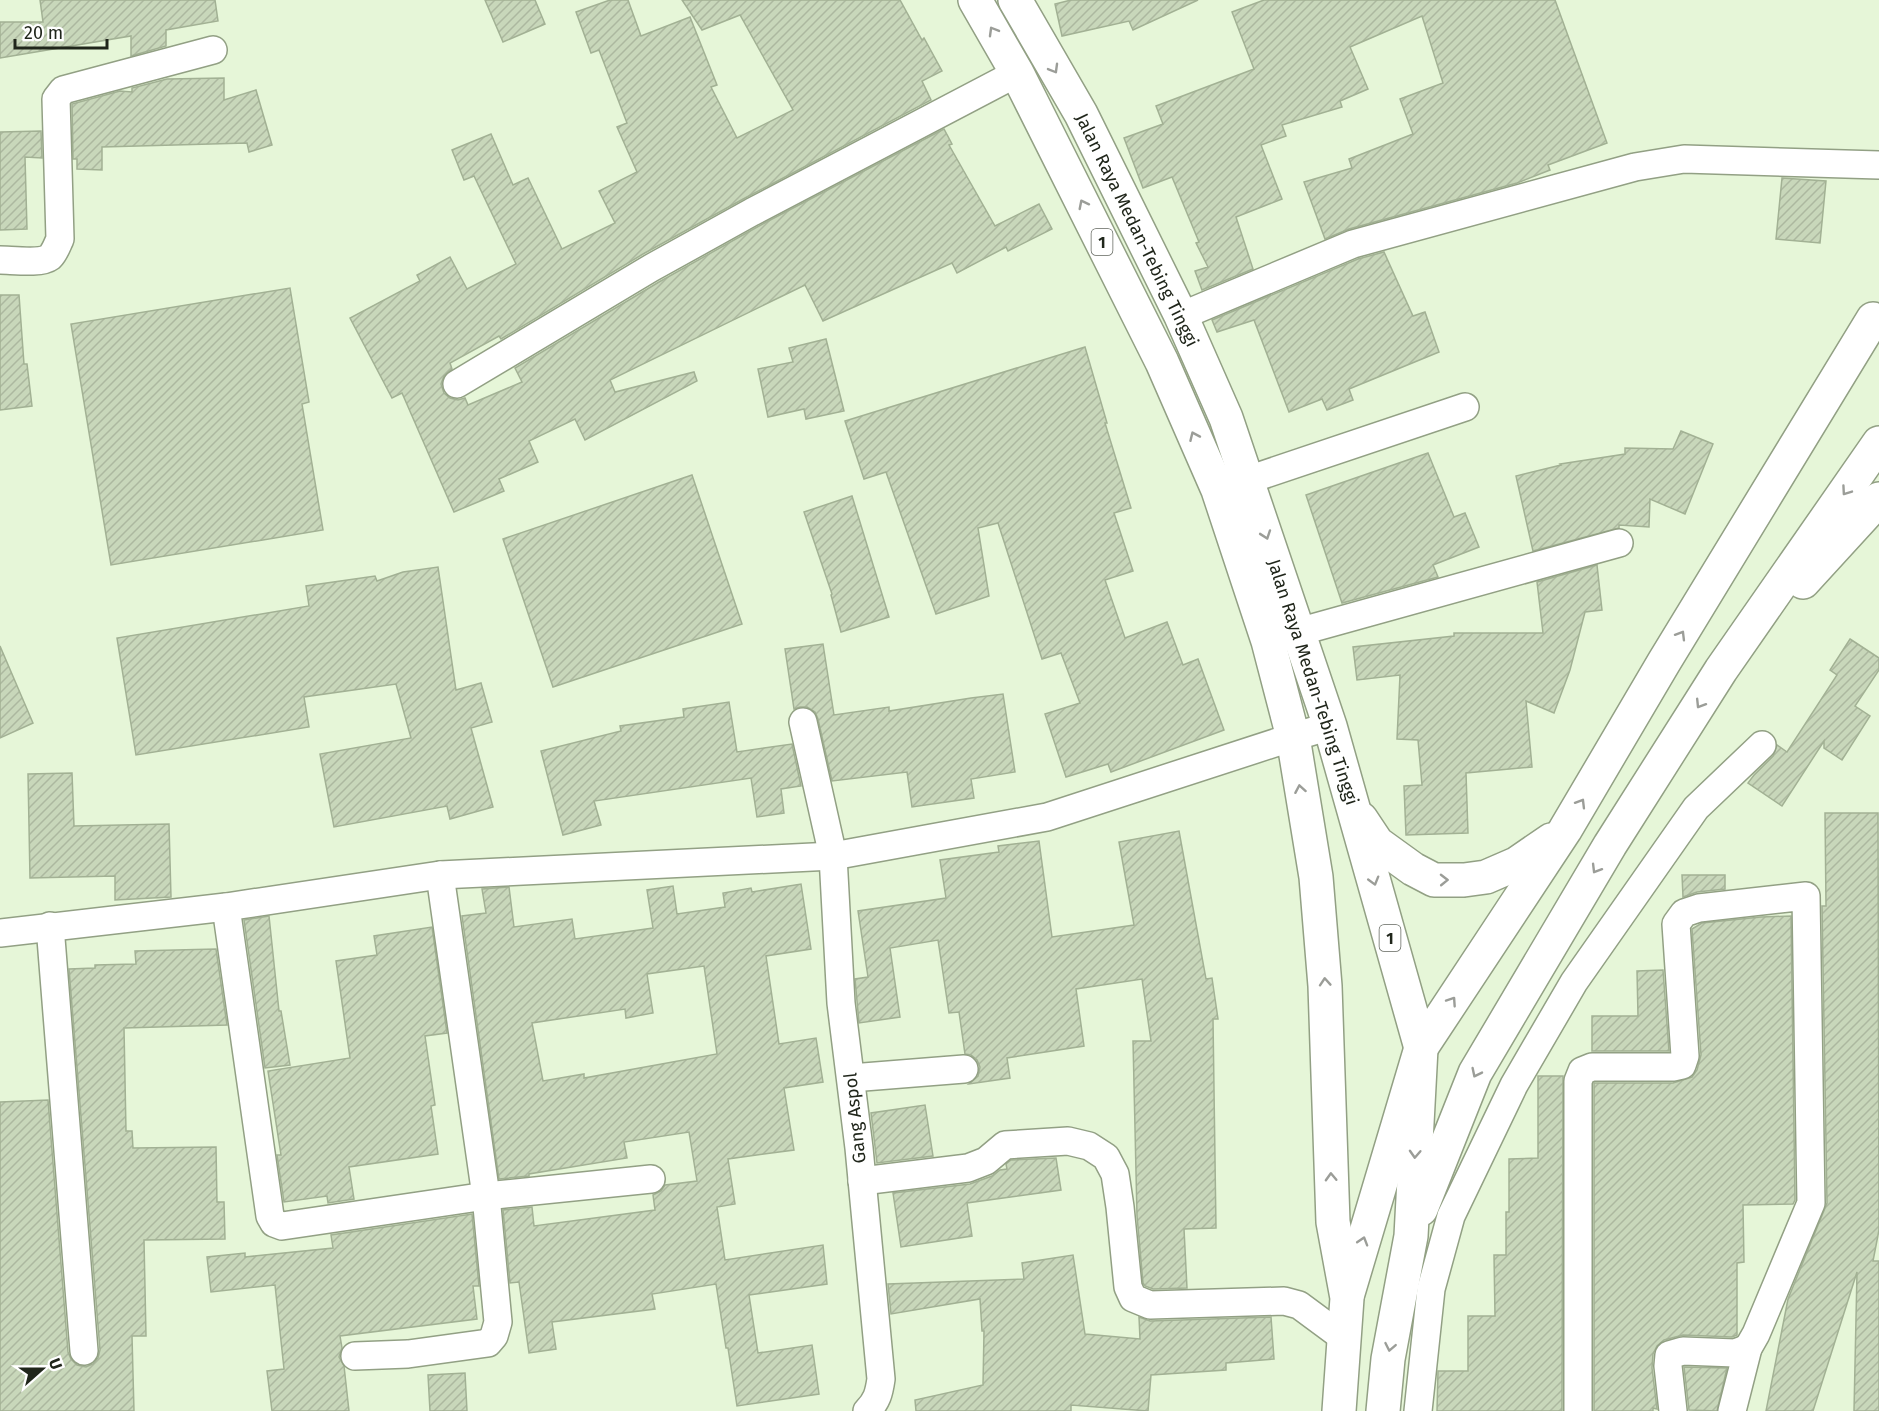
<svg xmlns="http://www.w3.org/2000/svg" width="1879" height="1411" font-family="'Fira Sans',sans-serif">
<defs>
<pattern id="building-hatch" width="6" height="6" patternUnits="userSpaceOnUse" patternTransform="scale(1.5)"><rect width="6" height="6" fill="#c8d7ba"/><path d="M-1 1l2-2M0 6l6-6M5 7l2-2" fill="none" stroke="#acb89f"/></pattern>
</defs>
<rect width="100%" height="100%" fill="#e6f6d8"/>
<g fill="url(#building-hatch)" stroke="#a2b194" stroke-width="1.5" fill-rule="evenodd">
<polygon points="40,0 215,0 218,21 166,30 166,46 131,56 131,36 0,58 0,22 43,22"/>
<polygon points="485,0 535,0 545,24 503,42"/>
<polygon points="610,0 628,0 641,36 690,17 717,85 711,87 737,138 793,110 740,15 702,30 682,0 900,0 922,40 924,38 942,71 922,81 931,100 745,198 643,254 501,339 499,336 450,363 452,369 444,376 441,384 444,393 450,398 458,400 465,398 468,405 522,382 515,368 659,282 759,226 944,129 952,144 949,145 995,226 1039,204 1052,229 1008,251 1006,247 957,273 952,263 823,321 805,285 610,380 615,392 694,372 697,381 585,440 575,419 529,441 538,462 499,479 504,491 454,512 402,393 392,398 350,318 420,281 417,275 450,257 467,289 516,264 474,176 464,180 452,150 491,134 513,185 528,178 562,249 615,223 599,191 637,172 617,127 627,123 599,50 591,53 576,12"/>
<polygon points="1071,0 1198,0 1133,30 1129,21 1062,36 1055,4"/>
<polygon points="1264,0 1555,0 1607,143 1548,165 1550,170 1517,183 1349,229 1325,239 1304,182 1352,168 1349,159 1413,134 1400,99 1443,83 1422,16 1350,47 1368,89 1340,101 1342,107 1282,125 1286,136 1261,145 1282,199 1236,217 1253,269 1202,290 1195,271 1208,267 1196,243 1199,242 1172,177 1143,188 1124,138 1163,124 1156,106 1254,69 1232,12"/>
<polygon points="224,78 224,100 256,90 272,145 249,152 247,143 102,147 102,170 77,169 77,159 73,159 72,104 120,91 132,92 132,88 167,79"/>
<polygon points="41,131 42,158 25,157 27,229 0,230 0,132"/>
<polygon points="1782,178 1826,181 1820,243 1776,239"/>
<polygon points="1384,252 1413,316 1425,312 1439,352 1349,389 1353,400 1327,410 1322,399 1289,412 1254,320 1217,332 1212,320 1358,259"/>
<polygon points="290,288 309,402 302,404 323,530 111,565 71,324"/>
<polygon points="0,295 19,295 24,364 27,364 32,406 0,410"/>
<polygon points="826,339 844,411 806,419 804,409 768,417 758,369 793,362 789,348"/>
<polygon points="1085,347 1107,423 1105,423 1131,508 1114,513 1133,571 1105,580 1125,638 1167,622 1183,665 1198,659 1224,730 1111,772 1108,764 1066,777 1045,714 1080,703 1061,653 1042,659 998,523 978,528 989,596 936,614 886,472 864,479 845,421"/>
<polygon points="1681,431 1713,444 1685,514 1650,499 1649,527 1619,525 1619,528 1533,551 1516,476 1561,465 1560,464 1625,454 1625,448 1673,449"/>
<polygon points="1428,453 1454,517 1465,513 1479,547 1433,565 1438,577 1342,603 1306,495"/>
<polygon points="692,475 742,624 553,687 503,539"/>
<polygon points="852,496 889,617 841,632 831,595 832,594 804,512"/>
<polygon points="1597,565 1602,610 1585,612 1570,670 1554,713 1526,701 1532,767 1466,773 1468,833 1406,835 1404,786 1422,785 1418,740 1397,739 1400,675 1357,680 1353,647 1454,636 1454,633 1543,633 1537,582"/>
<polygon points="438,567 456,690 481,683 492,722 471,728 493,807 450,819 447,806 334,827 320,754 411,738 396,684 304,697 309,727 136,755 117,638 309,606 306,586 375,576 377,581 403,572"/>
<polygon points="1850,639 1879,658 1879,670 1855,706 1870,716 1842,760 1824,748 1824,741 1782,806 1748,783 1754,775 1773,756 1777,745 1787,752 1837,675 1830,670"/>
<polygon points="823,644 834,715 889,707 889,711 971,698 1003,694 1015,772 971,779 974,798 912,807 907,772 832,781 818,719 815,712 807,707 800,707 794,709 785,649"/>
<polygon points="0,646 33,723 0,738"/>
<polygon points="729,702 737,752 792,744 801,786 781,789 784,813 757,817 751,778 594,801 601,825 563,835 541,751 621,731 620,726 684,717 683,709"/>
<polygon points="72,773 74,826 169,824 171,897 115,900 115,876 30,878 28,774"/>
<polygon points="1825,813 1878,813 1879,1230 1873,1261 1879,1261 1879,1411 1854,1411 1857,1272 1813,1411 1766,1411 1788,1299 1827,1203 1822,906 1826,906"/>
<polygon points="1179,831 1206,979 1212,978 1218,1019 1213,1019 1216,1228 1184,1229 1187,1288 1153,1289 1145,1286 1143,1283 1137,1216 1133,1041 1151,1041 1142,979 1076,989 1084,1046 1007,1058 1010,1078 969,1084 978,1076 980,1067 977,1060 971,1055 965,1054 959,1012 949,1013 938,940 890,948 900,1017 859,1023 855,979 868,977 858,911 946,898 940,860 999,852 998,846 1039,841 1052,937 1134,925 1119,842"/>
<polygon points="1682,875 1725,875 1725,889 1697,892 1683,897"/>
<path d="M 801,884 L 811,949 L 766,956 L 779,1044 L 816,1038 L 823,1082 L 784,1088 L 794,1150 L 728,1159 L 735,1204 L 717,1207 L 725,1260 L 823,1245 L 827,1284 L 749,1295 L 758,1353 L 812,1345 L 819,1394 L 737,1406 L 728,1348 L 726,1348 L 716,1284 L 652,1294 L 655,1309 L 552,1322 L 556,1349 L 529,1353 L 519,1282 L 510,1283 L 503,1210 L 532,1207 L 534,1226 L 655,1210 L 653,1195 L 661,1191 L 665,1185 L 697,1181 L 689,1132 L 624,1142 L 627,1158 L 529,1174 L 529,1176 L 499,1179 L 462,916 L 486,913 L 482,889 L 509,887 L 514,927 L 572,919 L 575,939 L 653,928 L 647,890 L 673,886 L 677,914 L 725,907 L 723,893 L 751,888 L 752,892 ZM 704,966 L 717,1054 L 584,1078 L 584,1074 L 543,1081 L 532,1023 L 625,1009 L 626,1018 L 653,1013 L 647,974 Z"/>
<polygon points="269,916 279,1011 281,1011 290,1065 265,1068 244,920"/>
<polygon points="1791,916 1795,1200 1793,1204 1743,1205 1744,1262 1737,1263 1737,1335 1732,1337 1683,1335 1664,1340 1657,1346 1653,1354 1652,1368 1657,1409 1653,1408 1653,1411 1594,1411 1594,1083 1673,1083 1692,1077 1697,1070 1701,1055 1692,929 1702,923 1761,917"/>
<polygon points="432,927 447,1033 425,1036 435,1105 431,1106 438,1154 349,1167 354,1199 328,1203 327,1196 284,1202 277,1155 281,1155 268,1071 350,1058 336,961 377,955 374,936"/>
<polygon points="216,949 227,1025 124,1028 126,1131 132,1131 133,1148 216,1147 217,1202 224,1202 225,1239 144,1240 146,1336 132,1336 134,1411 0,1411 0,1102 48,1100 68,1352 71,1359 77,1365 86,1367 93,1364 98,1358 100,1350 69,969 95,968 95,965 136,964 135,951"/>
<polygon points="1663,970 1669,1051 1592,1051 1592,1016 1638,1016 1637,971"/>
<polygon points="1538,1076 1563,1076 1562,1411 1437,1411 1438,1371 1468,1371 1468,1316 1495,1316 1494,1255 1506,1255 1506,1212 1509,1212 1509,1159 1538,1158"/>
<polygon points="925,1105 933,1156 877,1163 871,1113"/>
<polygon points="1056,1158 1061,1190 967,1203 972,1236 901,1247 893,1193 970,1184 992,1176 1000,1170 1007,1169 1006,1164 1011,1160"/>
<polygon points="472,1214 479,1286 473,1286 477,1319 340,1336 342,1348 339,1357 344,1366 349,1411 272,1411 267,1371 284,1369 275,1285 211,1292 207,1257 245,1253 245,1257 333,1248 331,1235"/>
<polygon points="1073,1255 1085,1334 1140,1339 1139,1317 1150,1321 1271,1317 1274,1359 1226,1363 1226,1370 1151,1375 1148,1411 1071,1405 1071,1411 916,1411 915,1400 983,1385 984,1331 982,1331 980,1299 891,1314 888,1284 1024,1279 1022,1263"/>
<polygon points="1684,1367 1727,1368 1717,1411 1689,1410"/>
<polygon points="465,1373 467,1411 430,1411 428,1375"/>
</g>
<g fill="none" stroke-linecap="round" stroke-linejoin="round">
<g stroke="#92a084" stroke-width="30">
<g id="street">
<path d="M 0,260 C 12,260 41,264 50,257 C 55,252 57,245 60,239 L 56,99 L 63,90 L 213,50"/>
<polyline points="1181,316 1353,244 1635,167 1684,159 1879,165"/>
<polyline points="457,384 651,268 752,212 1017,73"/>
<polyline points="1227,487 1465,407"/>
<polyline points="1280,637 1619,543"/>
<path d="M 803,722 L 833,856 L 841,1003 L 859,1148 L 881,1379 C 879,1393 877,1401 867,1411"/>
<polyline points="226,907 270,1216 274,1223 282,1226 486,1196 651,1179"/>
<polyline points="50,926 84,1351"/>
<polyline points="0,933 226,907 440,875 833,856 1047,817 1293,737 1330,726"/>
<polyline points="851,1078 964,1069"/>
<polyline points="862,1181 968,1168 986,1161 1005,1145 1068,1141 1089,1146 1106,1157 1115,1174 1120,1207 1128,1287 1133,1298 1150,1305 1284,1301 1299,1305 1345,1339"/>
<polyline points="355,1356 408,1354 488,1343 494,1336 498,1322 486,1196 440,875"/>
<polyline points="1418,1411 1431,1289 1451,1216 1514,1085 1574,982 1696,808 1762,745"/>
<polyline points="1578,1411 1578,1081 1582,1071 1592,1067 1673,1067 1682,1065 1685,1056 1676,924 1684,913 1699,908 1806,896 1811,1203 1756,1334 1748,1348 1732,1411"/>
<polyline points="1673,1411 1668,1366 1669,1355 1683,1351 1735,1353 1748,1348"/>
</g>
</g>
<g stroke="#92a084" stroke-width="36">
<g id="highway">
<polyline points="975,0 1017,73 1162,362 1218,490 1268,641 1293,737 1316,877 1325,986 1333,1222 1347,1298 1339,1411"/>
<polyline points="1015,0 1081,114 1181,316 1226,418 1330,726 1421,1048 1411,1236 1388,1359 1383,1411"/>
<polyline points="1803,582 1879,499"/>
<polyline points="1361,819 1377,843 1413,869 1434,880 1464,880 1486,877 1516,864 1551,840"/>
<polyline points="1421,1209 1475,1073 1610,845 1721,670 1879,443"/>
<polyline points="1348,1293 1421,1048 1565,830 1664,662 1873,319"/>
</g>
</g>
<use href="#street" stroke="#fff" stroke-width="27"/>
<use href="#highway" stroke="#fff" stroke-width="33"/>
</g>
<defs><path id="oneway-chevron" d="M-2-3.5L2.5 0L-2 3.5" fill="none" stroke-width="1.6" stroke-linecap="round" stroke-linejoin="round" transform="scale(1.5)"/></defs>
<g stroke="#9b9d98">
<use href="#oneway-chevron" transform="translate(993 31) rotate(-120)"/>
<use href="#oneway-chevron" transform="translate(1054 69) rotate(60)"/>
<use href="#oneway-chevron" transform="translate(1083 204) rotate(-117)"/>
<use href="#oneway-chevron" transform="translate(1194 436) rotate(-114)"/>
<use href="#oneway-chevron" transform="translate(1846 491) rotate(125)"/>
<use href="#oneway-chevron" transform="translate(1266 535) rotate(71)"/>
<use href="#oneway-chevron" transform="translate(1681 635) rotate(-59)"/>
<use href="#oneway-chevron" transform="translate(1700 704) rotate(122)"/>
<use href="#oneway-chevron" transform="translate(1300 789) rotate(-100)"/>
<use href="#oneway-chevron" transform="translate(1581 803) rotate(-59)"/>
<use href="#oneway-chevron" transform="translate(1596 869) rotate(121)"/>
<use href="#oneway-chevron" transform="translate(1444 880) rotate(-1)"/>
<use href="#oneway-chevron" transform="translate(1374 881) rotate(74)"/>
<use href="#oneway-chevron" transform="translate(1325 982) rotate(-94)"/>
<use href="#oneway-chevron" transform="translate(1452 1001) rotate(-56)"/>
<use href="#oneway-chevron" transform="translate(1476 1073) rotate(116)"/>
<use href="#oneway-chevron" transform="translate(1415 1154) rotate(93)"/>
<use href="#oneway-chevron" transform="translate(1331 1177) rotate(-92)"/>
<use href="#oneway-chevron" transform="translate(1363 1241) rotate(-73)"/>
<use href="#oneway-chevron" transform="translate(1390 1347) rotate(101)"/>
</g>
<g text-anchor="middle" stroke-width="4.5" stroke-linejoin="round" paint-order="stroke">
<g fill="#fff" stroke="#63675f" stroke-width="1.5">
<rect x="1091.5" y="229" width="21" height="26" rx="4.5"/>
<rect x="1379.5" y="925" width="21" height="26" rx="4.5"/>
</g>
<g font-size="16" font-weight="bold" fill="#20261b">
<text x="1102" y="248">1</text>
<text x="1390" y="944">1</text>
</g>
<g font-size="18" fill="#20261b" stroke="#fff">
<text transform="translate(1137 230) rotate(64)" y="6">Jalan Raya Medan-Tebing Tinggi</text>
<text transform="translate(1313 682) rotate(72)" y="6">Jalan Raya Medan-Tebing Tinggi</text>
<text transform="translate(855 1118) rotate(-96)" y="6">Gang Aspol</text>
</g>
</g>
<g transform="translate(42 1369) rotate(69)" stroke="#ffffff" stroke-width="4.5" paint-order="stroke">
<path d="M0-4.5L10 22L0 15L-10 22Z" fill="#20261b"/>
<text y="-9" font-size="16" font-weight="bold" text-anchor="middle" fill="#20261b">U</text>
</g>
<path d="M15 39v9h92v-9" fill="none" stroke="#20261b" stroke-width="3"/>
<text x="24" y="39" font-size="18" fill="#20261b" stroke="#ffffff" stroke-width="4.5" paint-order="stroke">20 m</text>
</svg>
